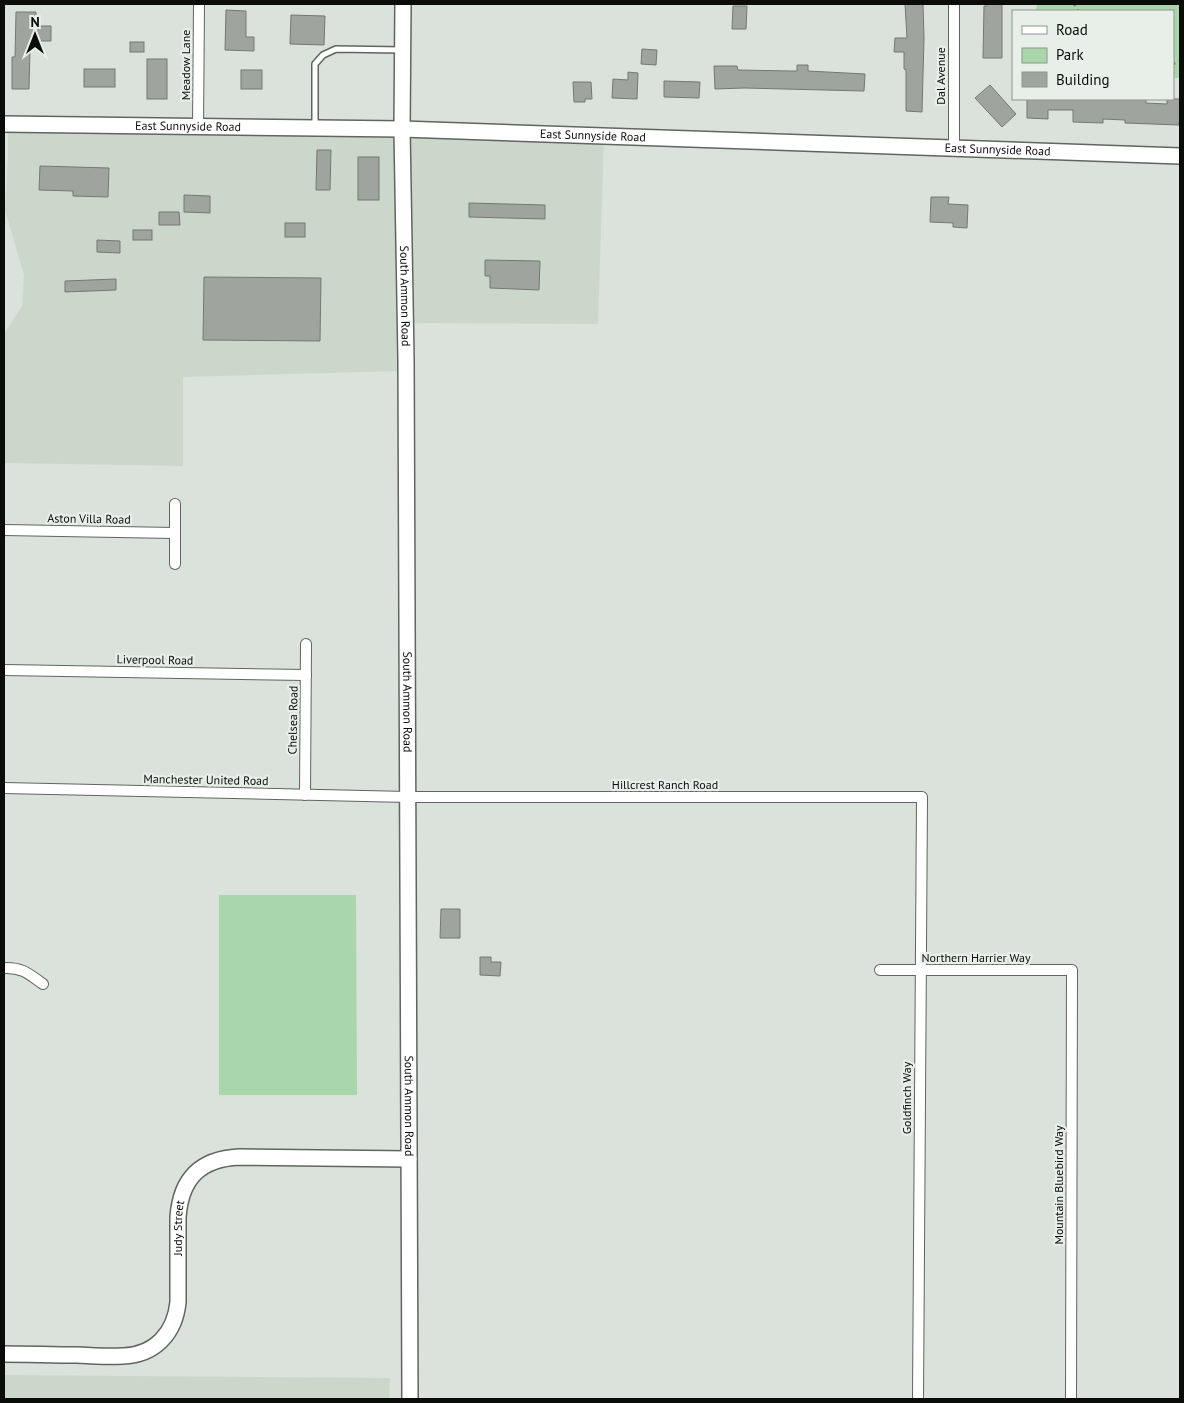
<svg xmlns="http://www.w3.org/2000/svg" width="1184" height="1403" font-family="'PT Sans',sans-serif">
<rect width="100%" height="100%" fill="#dbe1db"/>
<g fill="#ccd7cc">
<polygon points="8,124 604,136 598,324 406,323 400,371 183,377 183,466 6,463 4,465 4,334 22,306 24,275 5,210 8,160"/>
<polygon points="4,1375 390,1378 389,1399 4,1399"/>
</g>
<g fill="#a9d6aa">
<polygon points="1037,4 1180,4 1180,78 1173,78 1173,11 1036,11"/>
<polygon points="219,895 356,895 357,1095 219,1095"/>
</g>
<g fill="#9fa49f" stroke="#737873">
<polygon points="905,4 923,4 924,38 922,112 906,111 906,70 904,69 904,52 894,52 895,38 907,38"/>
<polygon points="987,4 1002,4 1002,58 983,58 984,6 987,6"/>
<polygon points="733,6 747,6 746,29 732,29"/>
<polygon points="226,10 246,11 246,37 254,37 254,51 225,50"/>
<polygon points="16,12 36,12 36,26 51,26 51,41 37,41 37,49 30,49 29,89 12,89 12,57 15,57"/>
<polygon points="291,15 325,16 324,45 290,44"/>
<rect x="130" y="42" width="14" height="10"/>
<polygon points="642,49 657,50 656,65 641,64"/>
<rect x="147" y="59" width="20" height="40"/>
<polygon points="797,65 808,65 808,71 865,74 864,91 744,88 715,89 714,66 737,66 738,70 792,71 797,71"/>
<rect x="84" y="69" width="31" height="18"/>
<rect x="241" y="70" width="21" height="19"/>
<polygon points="628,72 638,73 637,99 612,98 613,79 628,80"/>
<polygon points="664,81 700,82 699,98 664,97"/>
<polygon points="573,82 591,82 592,99 585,99 585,102 574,102"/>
<polygon points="990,85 1016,114 1002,127 975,98"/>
<polygon points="1027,99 1146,99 1146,103 1167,104 1167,99 1180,99 1180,122 1179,122 1179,125 1125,123 1125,120 1103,119 1103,123 1073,122 1073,110 1048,110 1048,119 1027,118"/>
<polygon points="317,150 331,150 330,190 316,190"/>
<rect x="358" y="157" width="21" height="43"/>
<polygon points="40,166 109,168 108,197 73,196 73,191 39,190"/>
<polygon points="184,195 210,196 210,213 184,212"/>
<polygon points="931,197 949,197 948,204 968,205 967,228 953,227 953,223 930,222"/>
<polygon points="469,203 545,205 545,219 469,217"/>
<polygon points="159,212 179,212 180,225 159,225"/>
<rect x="285" y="223" width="20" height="14"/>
<rect x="133" y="230" width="19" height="10"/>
<polygon points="97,240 120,241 120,253 97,252"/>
<polygon points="485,260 540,261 539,290 490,288 490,276 485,276"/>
<polygon points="204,277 321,278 320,341 203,340"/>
<polygon points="116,279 116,290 65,292 65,281"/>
<polygon points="441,909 460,909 460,938 440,938"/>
<polygon points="480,957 491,957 491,962 501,962 500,976 480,975"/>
</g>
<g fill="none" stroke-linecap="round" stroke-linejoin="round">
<g stroke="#606560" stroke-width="8">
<polyline id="lane" points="315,125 315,64 323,55 336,49 402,50"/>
</g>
<g stroke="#606560" stroke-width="12">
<g id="street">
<polyline points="198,127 199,4"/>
<polyline points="954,148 954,4"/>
<polyline points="4,530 175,533"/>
<polyline points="175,564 175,504"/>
<polyline points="4,670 306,675"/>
<polyline points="4,788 408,797 922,797 918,1399"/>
<polyline points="305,795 306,644"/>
<path d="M 4,968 C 22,967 29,974 43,984"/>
<polyline points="880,970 1072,970 1071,1399"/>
</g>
</g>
<g stroke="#606560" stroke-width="18">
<g id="secondary">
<path id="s1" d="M 403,4 L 402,129 L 406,359 L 410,1399"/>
<path id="s2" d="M 4,124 L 402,129 L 1180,156"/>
<path id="s3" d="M 4,1354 C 28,1354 53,1355 77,1355 C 92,1356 108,1357 123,1356 C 155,1355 175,1333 178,1302 L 178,1217 C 181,1178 200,1159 239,1157 L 409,1159"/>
</g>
</g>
<g stroke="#7a7e7a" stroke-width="2.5" stroke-dasharray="2.5 4" stroke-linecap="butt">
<polyline points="1074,4 1078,11"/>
<polyline points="1173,64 1180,61"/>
</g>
<use href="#lane" stroke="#fff" stroke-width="5"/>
<use href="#street" stroke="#fff" stroke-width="10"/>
<use href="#secondary" stroke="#fff" stroke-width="15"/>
</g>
<g text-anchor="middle" stroke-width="4.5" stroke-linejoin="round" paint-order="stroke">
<g font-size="12" fill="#0a0c0a" stroke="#e8eee8">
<text transform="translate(186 65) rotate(-90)" y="4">Meadow Lane</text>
<text transform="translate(941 76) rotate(-90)" y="4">Dal Avenue</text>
<text dy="4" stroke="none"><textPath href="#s2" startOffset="184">East Sunnyside Road</textPath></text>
<text dy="4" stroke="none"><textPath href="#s2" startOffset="589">East Sunnyside Road</textPath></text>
<text dy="4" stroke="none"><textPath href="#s2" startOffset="994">East Sunnyside Road</textPath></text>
<text dy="4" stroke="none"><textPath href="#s1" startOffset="292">South Ammon Road</textPath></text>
<text transform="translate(89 519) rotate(1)" y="4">Aston Villa Road</text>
<text transform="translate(155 660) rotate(1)" y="4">Liverpool Road</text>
<text dy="4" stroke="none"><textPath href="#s1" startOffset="698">South Ammon Road</textPath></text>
<text transform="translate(293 720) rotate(-89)" y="4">Chelsea Road</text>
<text transform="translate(206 780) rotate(1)" y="4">Manchester United Road</text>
<text x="665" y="789">Hillcrest Ranch Road</text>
<text x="976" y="962">Northern Harrier Way</text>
<text transform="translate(907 1098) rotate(-90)" y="4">Goldfinch Way</text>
<text dy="4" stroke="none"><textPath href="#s1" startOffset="1102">South Ammon Road</textPath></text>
<text transform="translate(1059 1185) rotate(-90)" y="4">Mountain Bluebird Way</text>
<text dy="4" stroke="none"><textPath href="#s3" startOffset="278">Judy Street</textPath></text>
</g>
</g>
<rect width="1184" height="1403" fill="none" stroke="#0a0c0a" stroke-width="10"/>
<rect x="1012" y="10" width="162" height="90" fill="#e8eee8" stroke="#8f948f"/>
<rect x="1022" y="26" width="25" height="8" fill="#ffffff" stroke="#8f948f"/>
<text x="1056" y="35" font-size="15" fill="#0a0c0a">Road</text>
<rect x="1022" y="48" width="25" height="15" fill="#a9d6aa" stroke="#8f948f"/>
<text x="1056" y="60" font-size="15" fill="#0a0c0a">Park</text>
<rect x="1022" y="72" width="25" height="15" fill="#9fa49f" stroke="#8f948f"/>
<text x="1056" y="85" font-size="15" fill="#0a0c0a">Building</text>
<g transform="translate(35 35)" stroke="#e8eee8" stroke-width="4" paint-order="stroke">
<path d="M0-4L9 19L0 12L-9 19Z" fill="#0a0c0a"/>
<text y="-8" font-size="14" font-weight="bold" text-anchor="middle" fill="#0a0c0a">N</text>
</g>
</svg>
